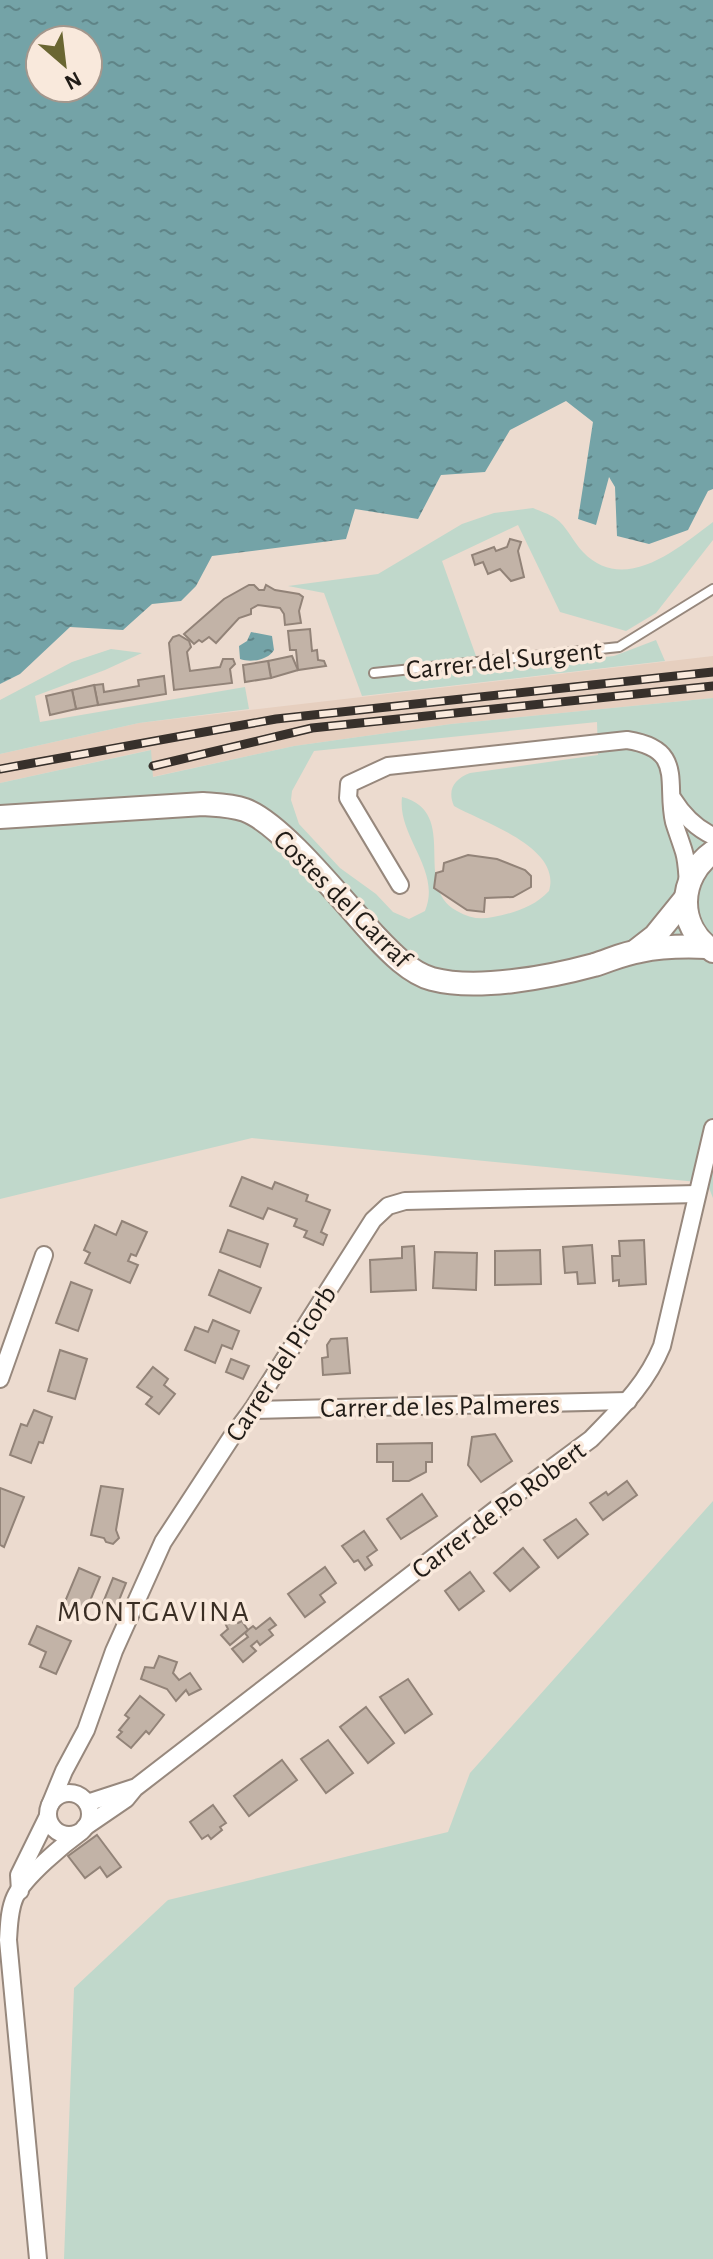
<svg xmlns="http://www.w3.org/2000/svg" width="713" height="2259" font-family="'Alegreya Sans',sans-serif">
<defs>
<pattern id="water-ripples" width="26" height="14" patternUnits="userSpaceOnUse" patternTransform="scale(2)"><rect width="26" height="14" fill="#74a3a7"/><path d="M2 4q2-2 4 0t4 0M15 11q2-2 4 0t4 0" fill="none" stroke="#5f8487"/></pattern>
</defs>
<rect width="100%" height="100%" fill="#ecdbcf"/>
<polygon fill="#e6cfbf" points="713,656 713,698 451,724 294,746 152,777 150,750 0,783 0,754 139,723"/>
<g fill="#c0d8cb" fill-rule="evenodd">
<path d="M 533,508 C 540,511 549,514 555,518 C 567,526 573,542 583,552 C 624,595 677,549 713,522 L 713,540 L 656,613 L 626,631 L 560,612 L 518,525 L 442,561 L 481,670 L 614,656 L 656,640 L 665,661 L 362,696 L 324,593 L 288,586 L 378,574 L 462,524 L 494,513 Z"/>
<polygon points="111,649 142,653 105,670 35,696 40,722 245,687 249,709 139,723 0,754 0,700 72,662"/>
<path d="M 713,698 L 713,1198 L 707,1183 L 252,1138 L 0,1199 L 0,783 L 151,750 L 153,777 L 294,746 L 451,724 ZM 597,722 L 598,755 L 470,773 C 454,779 447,790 454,806 C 484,823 562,847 549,891 C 534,907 514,913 493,917 C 480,920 469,918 457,911 C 411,886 461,812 402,797 C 397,837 442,870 425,911 L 409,919 L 393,912 L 376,894 L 340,868 L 299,824 L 291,800 L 292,791 L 314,751 Z"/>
<polygon points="713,1501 713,2259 64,2259 74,1988 168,1900 448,1832 470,1773"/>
</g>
<g fill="url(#water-ripples)" fill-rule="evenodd">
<path d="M 0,0 L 713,0 L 713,489 L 708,491 L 688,530 L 649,544 L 617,536 L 615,487 L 609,477 L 596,525 L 578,519 L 593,422 L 566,401 L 510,430 L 485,472 L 441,475 L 418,519 L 355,509 L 346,539 L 212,556 L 196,586 L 181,601 L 152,604 L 123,630 L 70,627 L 20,674 L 0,684 ZM 88,40 L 88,88 L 40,88 L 40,40 Z"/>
<path d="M 251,632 L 272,636 L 274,650 C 268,660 251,663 240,659 L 239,646 L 247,641 Z"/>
</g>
<g fill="#c2b3a7" stroke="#928378" stroke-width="2">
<polygon points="510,539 521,542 518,551 524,577 511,581 500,569 488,574 483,562 475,565 472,555 494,547 496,551 507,547"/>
<polygon points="249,585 254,585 259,590 264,590 266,585 275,590 299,594 303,597 299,611 301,623 285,625 284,614 280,608 258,605 251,609 251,614 239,618 216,643 209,637 202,642 199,640 194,644 184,634 224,599"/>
<polygon points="310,629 312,651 317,650 318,660 324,661 326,666 298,670 296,650 290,650 288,631"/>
<polygon points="179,635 189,641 191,647 187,652 190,671 220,667 223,659 233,659 235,664 230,669 232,683 174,690 169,643 173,637"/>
<polygon points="292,656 298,670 271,678 268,661"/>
<polygon points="268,661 271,678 245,682 243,665"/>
<polygon points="164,676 166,694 98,705 94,685 103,684 104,692 139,686 138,680"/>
<polygon points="94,685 98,705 76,709 72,690"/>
<polygon points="72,690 76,709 50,715 46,696"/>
<polygon points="468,855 497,859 525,870 531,876 531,887 513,897 485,898 484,912 467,910 434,888 436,873 443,871 444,863"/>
<polygon points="242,1177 272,1189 275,1182 308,1195 306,1201 330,1210 321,1232 327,1235 323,1245 304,1237 307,1231 294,1226 297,1219 268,1208 263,1219 230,1206"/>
<polygon points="122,1221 147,1232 136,1256 131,1254 128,1261 138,1265 130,1283 85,1263 90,1253 84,1250 95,1225 116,1235"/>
<polygon points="228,1230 268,1244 260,1267 220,1252"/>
<polygon points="644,1240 646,1284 619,1286 619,1280 613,1281 612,1256 620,1256 619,1241"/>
<polygon points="592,1245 595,1283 578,1284 577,1272 565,1273 563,1247"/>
<polygon points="414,1246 416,1290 371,1292 370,1260 402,1258 402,1247"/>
<polygon points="540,1250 541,1284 495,1285 495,1251"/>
<polygon points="435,1252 477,1253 476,1290 433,1288"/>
<polygon points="219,1270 261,1288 250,1313 209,1295"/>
<polygon points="71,1282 92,1290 78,1331 56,1323"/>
<polygon points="213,1320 239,1331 232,1349 222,1345 215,1363 185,1350 195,1327 208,1332"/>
<polygon points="347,1338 350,1373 323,1375 322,1358 328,1357 327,1345 331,1339"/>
<polygon points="60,1350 87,1359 75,1399 48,1391"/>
<polygon points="231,1359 249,1366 243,1379 226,1372"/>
<polygon points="153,1367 168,1379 164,1385 175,1394 159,1414 146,1404 152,1397 137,1387"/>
<polygon points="34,1410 52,1417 43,1443 39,1442 31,1463 10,1455 21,1424 27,1426"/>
<polygon points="495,1434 512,1461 481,1482 468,1465 472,1437"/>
<polygon points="432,1443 432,1462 426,1462 426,1472 409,1481 393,1481 393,1462 377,1462 377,1444"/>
<polygon points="627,1481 637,1495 603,1520 590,1503 606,1492 608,1495"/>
<polygon points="101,1486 123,1489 116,1530 119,1538 113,1544 106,1542 104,1538 91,1535"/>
<polygon points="0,1488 24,1497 4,1547 0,1545"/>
<polygon points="422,1494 437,1516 401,1539 387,1519"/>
<polygon points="576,1519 588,1534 558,1558 544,1540"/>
<polygon points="364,1531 377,1550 367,1557 372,1565 365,1570 358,1560 354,1562 342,1546"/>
<polygon points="523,1548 539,1567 510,1591 494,1573"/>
<polygon points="325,1567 336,1583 320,1595 325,1602 305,1617 288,1594"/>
<polygon points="79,1568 100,1577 85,1613 64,1604"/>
<polygon points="470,1572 484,1591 459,1610 445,1591"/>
<polygon points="113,1578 126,1583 113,1615 100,1610"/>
<polygon points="231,1617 238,1623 242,1621 248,1630 230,1645 221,1635 228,1629 225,1623"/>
<polygon points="270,1618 276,1625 269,1630 273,1635 260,1645 257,1641 251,1646 256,1651 243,1662 232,1649 248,1637 245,1633 248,1630 253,1626 256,1629"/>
<polygon points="37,1626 71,1641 56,1674 40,1667 46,1652 29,1644"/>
<polygon points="159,1656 177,1662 173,1673 179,1680 190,1673 201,1689 189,1695 186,1690 176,1701 167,1689 141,1679 145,1667 154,1668"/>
<polygon points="408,1679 432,1714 405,1733 380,1697"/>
<polygon points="140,1696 164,1715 149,1734 146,1731 131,1748 117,1737 122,1732 119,1730 129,1718 125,1715"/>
<polygon points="366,1707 394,1743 368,1763 340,1727"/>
<polygon points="328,1740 353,1773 326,1793 301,1759"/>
<polygon points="282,1760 297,1780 249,1816 234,1796"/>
<polygon points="213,1805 226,1823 220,1827 222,1830 211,1839 208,1835 202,1839 190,1822"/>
<polygon points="97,1835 121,1867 107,1877 100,1867 85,1878 68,1856"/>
</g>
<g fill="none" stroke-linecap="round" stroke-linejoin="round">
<g stroke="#97887d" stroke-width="12">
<polyline id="service" points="374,673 619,647 713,589"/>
</g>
<g stroke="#97887d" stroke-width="20">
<g id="minor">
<path d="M 673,799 C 683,815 696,828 713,836"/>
<path d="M 400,885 L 348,798 L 349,784 L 388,766 L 627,740 C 686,749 665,783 674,822 C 677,832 681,842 684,852 C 687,862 687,873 688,884"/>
<polyline points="0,1379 44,1255"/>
<polyline points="252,1410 628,1401"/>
<circle cx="69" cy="1814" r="21"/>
<polyline points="87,1803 133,1788"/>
<polyline points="50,1805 64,1771 86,1730 114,1651 163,1542 231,1438 252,1410 373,1220 388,1206 405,1201 697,1194"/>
<path d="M 85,1827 L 126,1799 L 135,1788 L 495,1510 L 591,1439 C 620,1409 646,1385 662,1346 L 713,1128"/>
<polyline points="20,1891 19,1875 48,1816"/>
<path d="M 38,2259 L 8,1940 C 9,1926 9,1910 15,1897 C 24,1877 64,1844 82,1831"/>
</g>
</g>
<g stroke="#97887d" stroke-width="26">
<g id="secondary">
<path d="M 0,817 L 203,804 C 217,805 231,805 245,810 C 283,824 345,904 375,936 C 390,952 410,973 432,979 C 477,991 550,977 594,965 C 610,960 625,953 640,951 C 663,946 684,946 707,947"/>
<path d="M 713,852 C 678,877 676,926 713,951"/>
<polyline points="637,950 655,936 685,899"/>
</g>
</g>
<use href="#service" stroke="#fff" stroke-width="8"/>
<use href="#minor" stroke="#fff" stroke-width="16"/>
<use href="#secondary" stroke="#fff" stroke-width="22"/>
<g stroke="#37302b" stroke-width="9">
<g id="rail">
<polyline points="153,766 312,728 713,686"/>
<polyline points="0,769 276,719 713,672"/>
</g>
</g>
<use href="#rail" stroke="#f9e9dc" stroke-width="6" stroke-dasharray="18" stroke-linecap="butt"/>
</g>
<g text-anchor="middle" stroke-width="7" stroke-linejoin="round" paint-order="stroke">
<g font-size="28" fill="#211c17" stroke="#f9e9dc">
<text transform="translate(504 659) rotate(-6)" y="10">Carrer del Surgent</text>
<text transform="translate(343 898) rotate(45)" y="10">Costes del Garraf</text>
<text transform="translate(280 1363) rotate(-57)" y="10">Carrer del Picorb</text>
<text transform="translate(440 1405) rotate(-1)" y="10">Carrer de les Palmeres</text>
<text transform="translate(498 1509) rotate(-37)" y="10">Carrer de Po Robert</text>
</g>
<g font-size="30" letter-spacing="2" fill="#3a2e24" stroke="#f9e9dc">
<text x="154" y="1621">MONTGAVINA</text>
</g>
</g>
<g transform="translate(64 64) rotate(152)"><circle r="38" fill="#f9e9dc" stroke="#a3978d" stroke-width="2"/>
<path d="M0-6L14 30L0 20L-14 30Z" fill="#6a6632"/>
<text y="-12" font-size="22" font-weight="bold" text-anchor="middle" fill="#211c17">N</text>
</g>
</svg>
